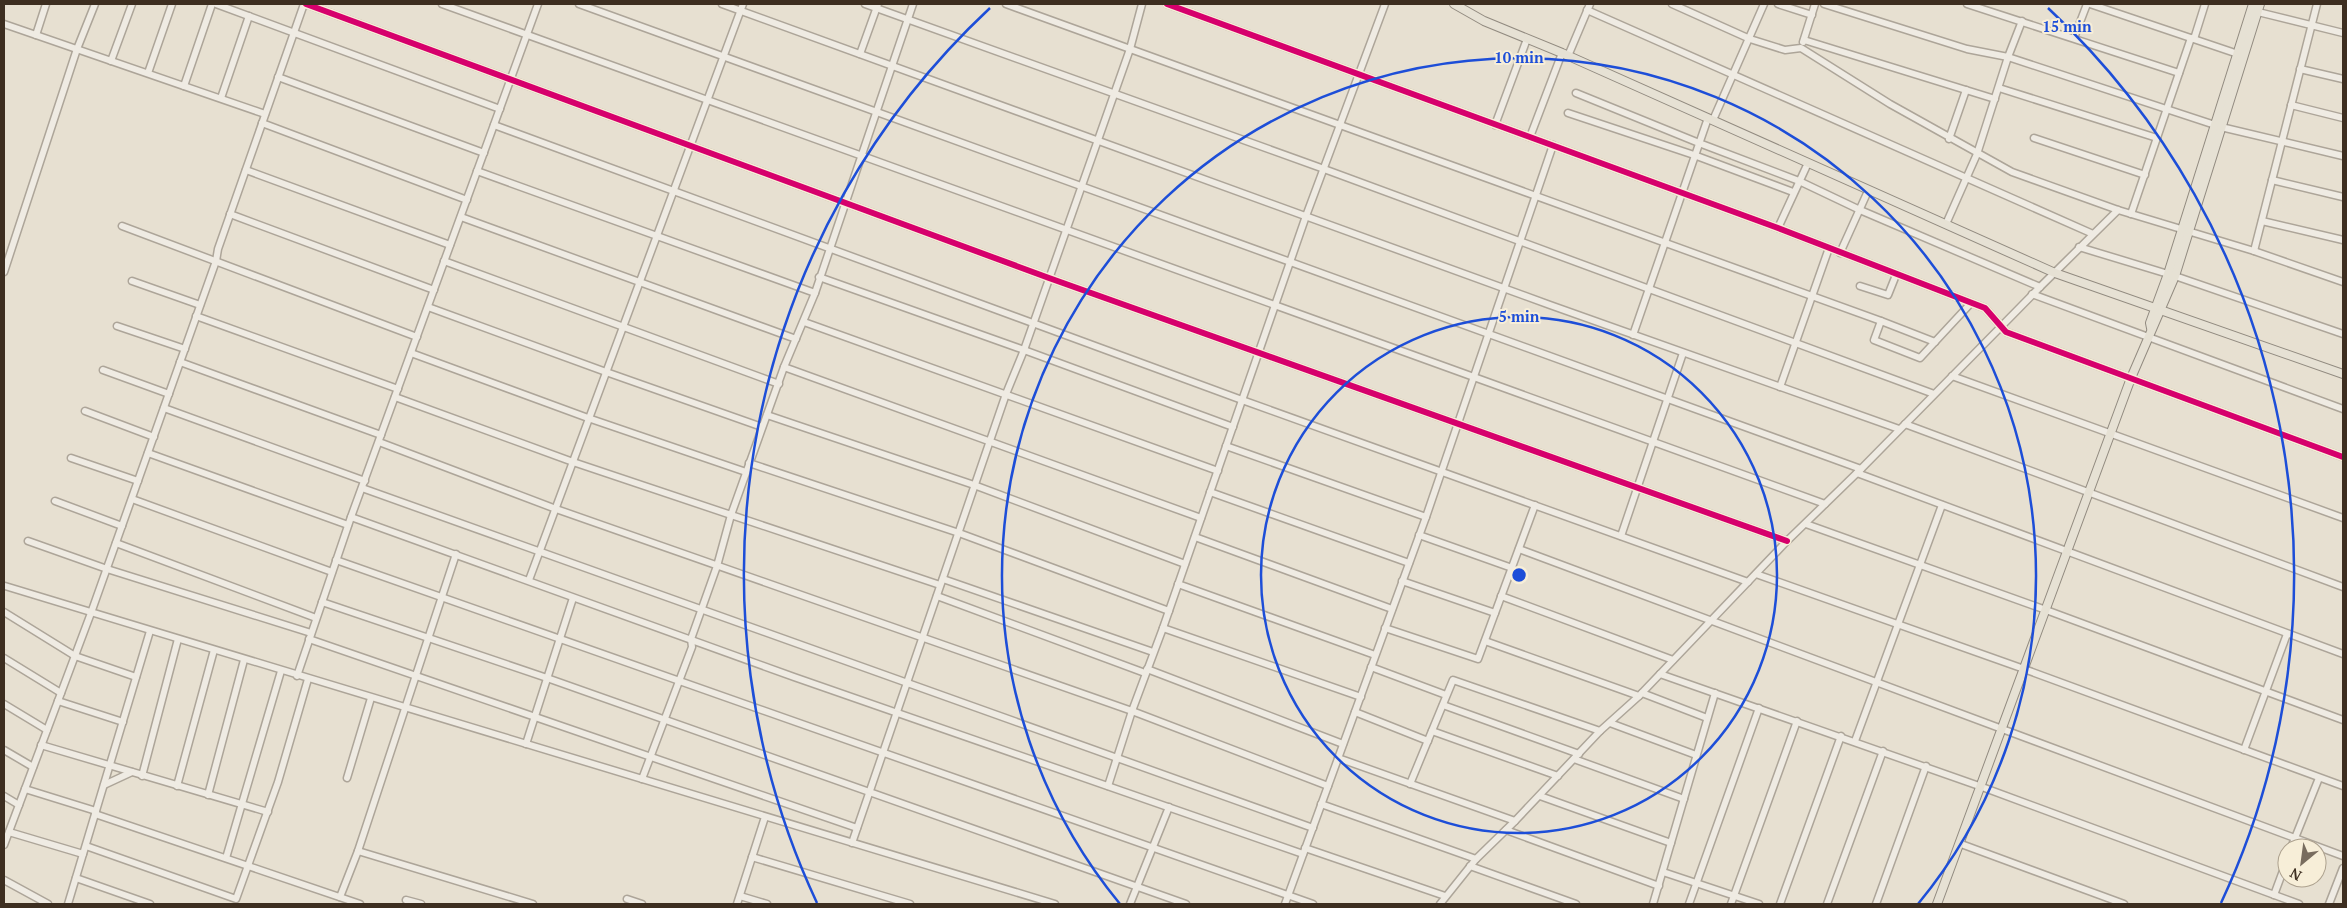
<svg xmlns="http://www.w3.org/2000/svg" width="2347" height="908" font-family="'PT Serif',serif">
<rect width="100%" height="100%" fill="#e7e0d1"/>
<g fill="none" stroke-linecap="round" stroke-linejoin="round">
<g stroke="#ada599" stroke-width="9">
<g id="minor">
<polyline points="216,4 500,109"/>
<polyline points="306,4 1049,278 1787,541"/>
<path d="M 442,4 C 902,173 1364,337 1825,504"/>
<polyline points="579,4 1861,469"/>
<polyline points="722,4 1550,305 1899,429"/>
<polyline points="865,4 1324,169 1934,394"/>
<polyline points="1006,4 1881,321 1935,342"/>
<polyline points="1167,4 1778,228 1985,308 2006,332 2343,457"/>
<polyline points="1672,4 1750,39 1785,50 1801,48 1890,104 2012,172 2118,210 2254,251 2343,282"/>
<polyline points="1778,4 1812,15"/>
<polyline points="1824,4 1967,49 2008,57 2221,127 2343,156"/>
<polyline points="1967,4 2179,73"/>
<polyline points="2090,4 2238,54"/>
<polyline points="1587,10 2093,234"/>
<polyline points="2258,12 2343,33"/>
<polyline points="4,24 265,114"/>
<polyline points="36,35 46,4"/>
<polyline points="2074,38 2087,4"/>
<polyline points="2194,39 2205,4"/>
<polyline points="1804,40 1995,99"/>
<polyline points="1803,42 1815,4"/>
<polyline points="860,54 878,4"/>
<polyline points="1568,56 1590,4"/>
<polyline points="111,61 132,4"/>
<polyline points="2300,69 2343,79"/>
<polyline points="148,73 172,4"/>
<polyline points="278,77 484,153"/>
<polyline points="184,86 212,4"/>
<polyline points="1999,88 2157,138"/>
<polyline points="1576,93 1699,143 1799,181 1860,210 2040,287"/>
<polyline points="221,98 249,16"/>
<polyline points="2291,105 2343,118"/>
<polyline points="1568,113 1694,155 1793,192"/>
<polyline points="1713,120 1764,4"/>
<polyline points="262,123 467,200"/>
<polyline points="494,125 1242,400 1748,582"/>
<polyline points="1495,125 1527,39"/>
<polyline points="1530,137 1562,53"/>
<polyline points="2034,138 2145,175"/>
<polyline points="1949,139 1966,90"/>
<polyline points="246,170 450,245"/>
<polyline points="477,171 815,293"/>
<polyline points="2272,180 2343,197"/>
<polyline points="230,214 434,290"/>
<polyline points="2131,214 2191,38"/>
<polyline points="461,217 796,339"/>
<polyline points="2262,221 2343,240"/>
<polyline points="1946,224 1977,154 2008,57 2022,21"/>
<polyline points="122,226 417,337"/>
<polyline points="1778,228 1808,163"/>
<polyline points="2079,247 2168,274"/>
<polyline points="2254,251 2317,4"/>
<polyline points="1840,253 1868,191"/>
<polyline points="444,261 779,384"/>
<polyline points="4,272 77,49 95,4"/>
<polyline points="2175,276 2343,334"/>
<polyline points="819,277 1024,350 1233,427"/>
<polyline points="132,281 200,305"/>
<polyline points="1860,286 1888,295 1896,275"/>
<polyline points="2032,294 2343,409"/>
<polyline points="428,307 606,372 762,427"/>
<polyline points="196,316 398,389"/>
<polyline points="1881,321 1874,340 1920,358 1971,303"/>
<polyline points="804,322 1218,471"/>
<polyline points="117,326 185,349"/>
<polyline points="1633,335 1708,118"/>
<polyline points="411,353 588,418 746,472"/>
<polyline points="180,362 381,435"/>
<polyline points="784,367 1201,518"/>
<polyline points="103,370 169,394"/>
<polyline points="1952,376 2343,518"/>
<polyline points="1780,387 1829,248"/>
<polyline points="395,397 573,462 940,585"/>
<polyline points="164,408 365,481"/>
<polyline points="85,411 154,437"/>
<polyline points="767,415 974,485 1185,564"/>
<polyline points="1905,424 2343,587"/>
<polyline points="379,442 556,509 1132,711 1328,786"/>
<polyline points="1226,446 1426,517"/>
<polyline points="148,453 348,525"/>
<polyline points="71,458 138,481"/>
<polyline points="749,463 959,533 1169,611"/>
<polyline points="1857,473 2343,654"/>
<polyline points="362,488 1313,828"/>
<polyline points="1210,492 1409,563"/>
<polyline points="132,499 332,572"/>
<polyline points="55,501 122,526"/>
<polyline points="351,517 794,677 1303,854"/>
<polyline points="1806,524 2046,610 2343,720"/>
<polyline points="1419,535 1512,568"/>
<polyline points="1621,536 1683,353"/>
<polyline points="1195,537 1392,609"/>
<polyline points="28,541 107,569 311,633"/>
<polyline points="116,543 316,618"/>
<polyline points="1519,549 2343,856"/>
<polyline points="336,560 1313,904"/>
<polyline points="1756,574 2024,669 2343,786"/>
<polyline points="943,579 1153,652"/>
<polyline points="529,580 743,4"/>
<polyline points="1402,581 1495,613"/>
<polyline points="1178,584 1375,655"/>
<polyline points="5,586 1055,904"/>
<polyline points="937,596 1145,673"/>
<polyline points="1501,596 1673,660"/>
<polyline points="322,602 547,678 1186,904"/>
<polyline points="4,612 75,656 136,677"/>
<polyline points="1163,628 1361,697"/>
<polyline points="1385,628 1478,659 1535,505"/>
<polyline points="309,639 857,828"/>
<polyline points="1485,641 1639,696"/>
<polyline points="4,658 61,693"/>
<polyline points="1371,667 1446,695"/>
<polyline points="1147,669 1343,744"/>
<polyline points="1660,674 1982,787 2299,904"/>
<polyline points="297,676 351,517 538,4"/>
<polyline points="1642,693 1707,718"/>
<polyline points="58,701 123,722"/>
<polyline points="4,704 47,730"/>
<polyline points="1443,705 1579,754"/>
<polyline points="1355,712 1428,741"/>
<polyline points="1610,723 1696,755"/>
<polyline points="1432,731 1558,776"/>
<polyline points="1855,741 1942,505"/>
<polyline points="526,744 573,598"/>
<polyline points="41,745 268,812"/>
<polyline points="4,750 33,767"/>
<polyline points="2244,750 2287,634"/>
<polyline points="1338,758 1515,821"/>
<polyline points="1574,759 1684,799"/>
<polyline points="142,776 178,639"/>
<polyline points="347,778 371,698"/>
<polyline points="642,779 692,647 691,639 717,566 731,515 784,367 815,293 913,4"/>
<polyline points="1410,784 1453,680 1600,731"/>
<polyline points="104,785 132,772"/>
<polyline points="177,786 214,650"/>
<polyline points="1108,786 1132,711 1163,628 1306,216 1385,4"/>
<polyline points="25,789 96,811"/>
<polyline points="208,795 244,660"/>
<polyline points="4,796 19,805"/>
<polyline points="1540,796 1671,843"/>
<polyline points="1321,804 1476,859"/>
<polyline points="95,814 360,904"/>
<polyline points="1506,830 1659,886"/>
<polyline points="9,832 83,854"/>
<polyline points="852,843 1006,394 1024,350 1130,49 1142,4"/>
<polyline points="1961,844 2124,904"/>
<polyline points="4,845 91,613 216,261 218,249 304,4"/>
<polyline points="86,846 236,899 278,782 308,679"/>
<polyline points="1305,848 1445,896"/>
<polyline points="2291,848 2319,778"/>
<polyline points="358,851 456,554"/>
<polyline points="752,857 910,904"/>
<polyline points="226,858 281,671"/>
<polyline points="1470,866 1576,904"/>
<polyline points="1663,872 1759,904"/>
<polyline points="76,878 150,904"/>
<polyline points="4,880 48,904"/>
<polyline points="2274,895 2287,860"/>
<polyline points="740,896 767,904"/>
<polyline points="340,897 358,851 533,904"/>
<polyline points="627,899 642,904"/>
<polyline points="406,900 421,904"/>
<polyline points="68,904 150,631"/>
<polyline points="737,904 765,817"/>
<polyline points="1130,904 1169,807"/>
<polyline points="1285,904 1426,517 1553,145"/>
<polyline points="1440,904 1476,859 1515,821 1600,731 1639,696 1787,541 1861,469 2040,287 2118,210"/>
<polyline points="1653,904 1715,693"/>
<polyline points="1689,904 1759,708"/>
<polyline points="1731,904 1797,721"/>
<polyline points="1780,904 1841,736"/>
<polyline points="1827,904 1883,751"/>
<polyline points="1876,904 1926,766"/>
<polyline points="2329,904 2343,868"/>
</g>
</g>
<g stroke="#928b80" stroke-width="10">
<g id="major">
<polyline points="1454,4 1484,21 1562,53 2055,273 2343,374"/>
<polyline points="2151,328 2150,323 2168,274 2253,4"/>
<polyline points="1937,904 2131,378 2175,276 2260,4"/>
</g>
</g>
<use href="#minor" stroke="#efebe3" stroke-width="6"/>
<use href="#major" stroke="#e6e1d4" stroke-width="8"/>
<g stroke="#f7eed8" stroke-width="9">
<g id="cycleway">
<polyline points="306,4 1049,278 1787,541"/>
<polyline points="1167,4 1778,228 1985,308 2006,332 2343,457"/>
</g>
</g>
<use href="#cycleway" stroke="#d6006c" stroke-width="6"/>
</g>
<g fill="none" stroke="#1d4ed8" stroke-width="2.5">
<circle cx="1519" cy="575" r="258"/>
<path d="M1120 904A517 517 0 1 1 1918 904"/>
<path d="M817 903A775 775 0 0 1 990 8M2048 8A775 775 0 0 1 2221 903"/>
</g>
<circle cx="1519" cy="575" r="8" fill="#1d4ed8" stroke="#f7eed8" stroke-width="2.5"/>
<g font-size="15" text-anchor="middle" font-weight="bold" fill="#1d4ed8" stroke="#f7eed8" stroke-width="4" stroke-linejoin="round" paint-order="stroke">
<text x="2067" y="32">15 min</text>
<text x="1519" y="63">10 min</text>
<text x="1519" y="322">5 min</text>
</g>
<rect width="2347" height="908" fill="none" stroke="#3d2e20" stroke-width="10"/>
<g transform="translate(2302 863) rotate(209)"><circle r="24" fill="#f7eed8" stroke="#ada18e"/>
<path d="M0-4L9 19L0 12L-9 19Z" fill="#786c5e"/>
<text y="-8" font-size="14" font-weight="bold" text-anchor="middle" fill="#3d2e20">N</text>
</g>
</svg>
